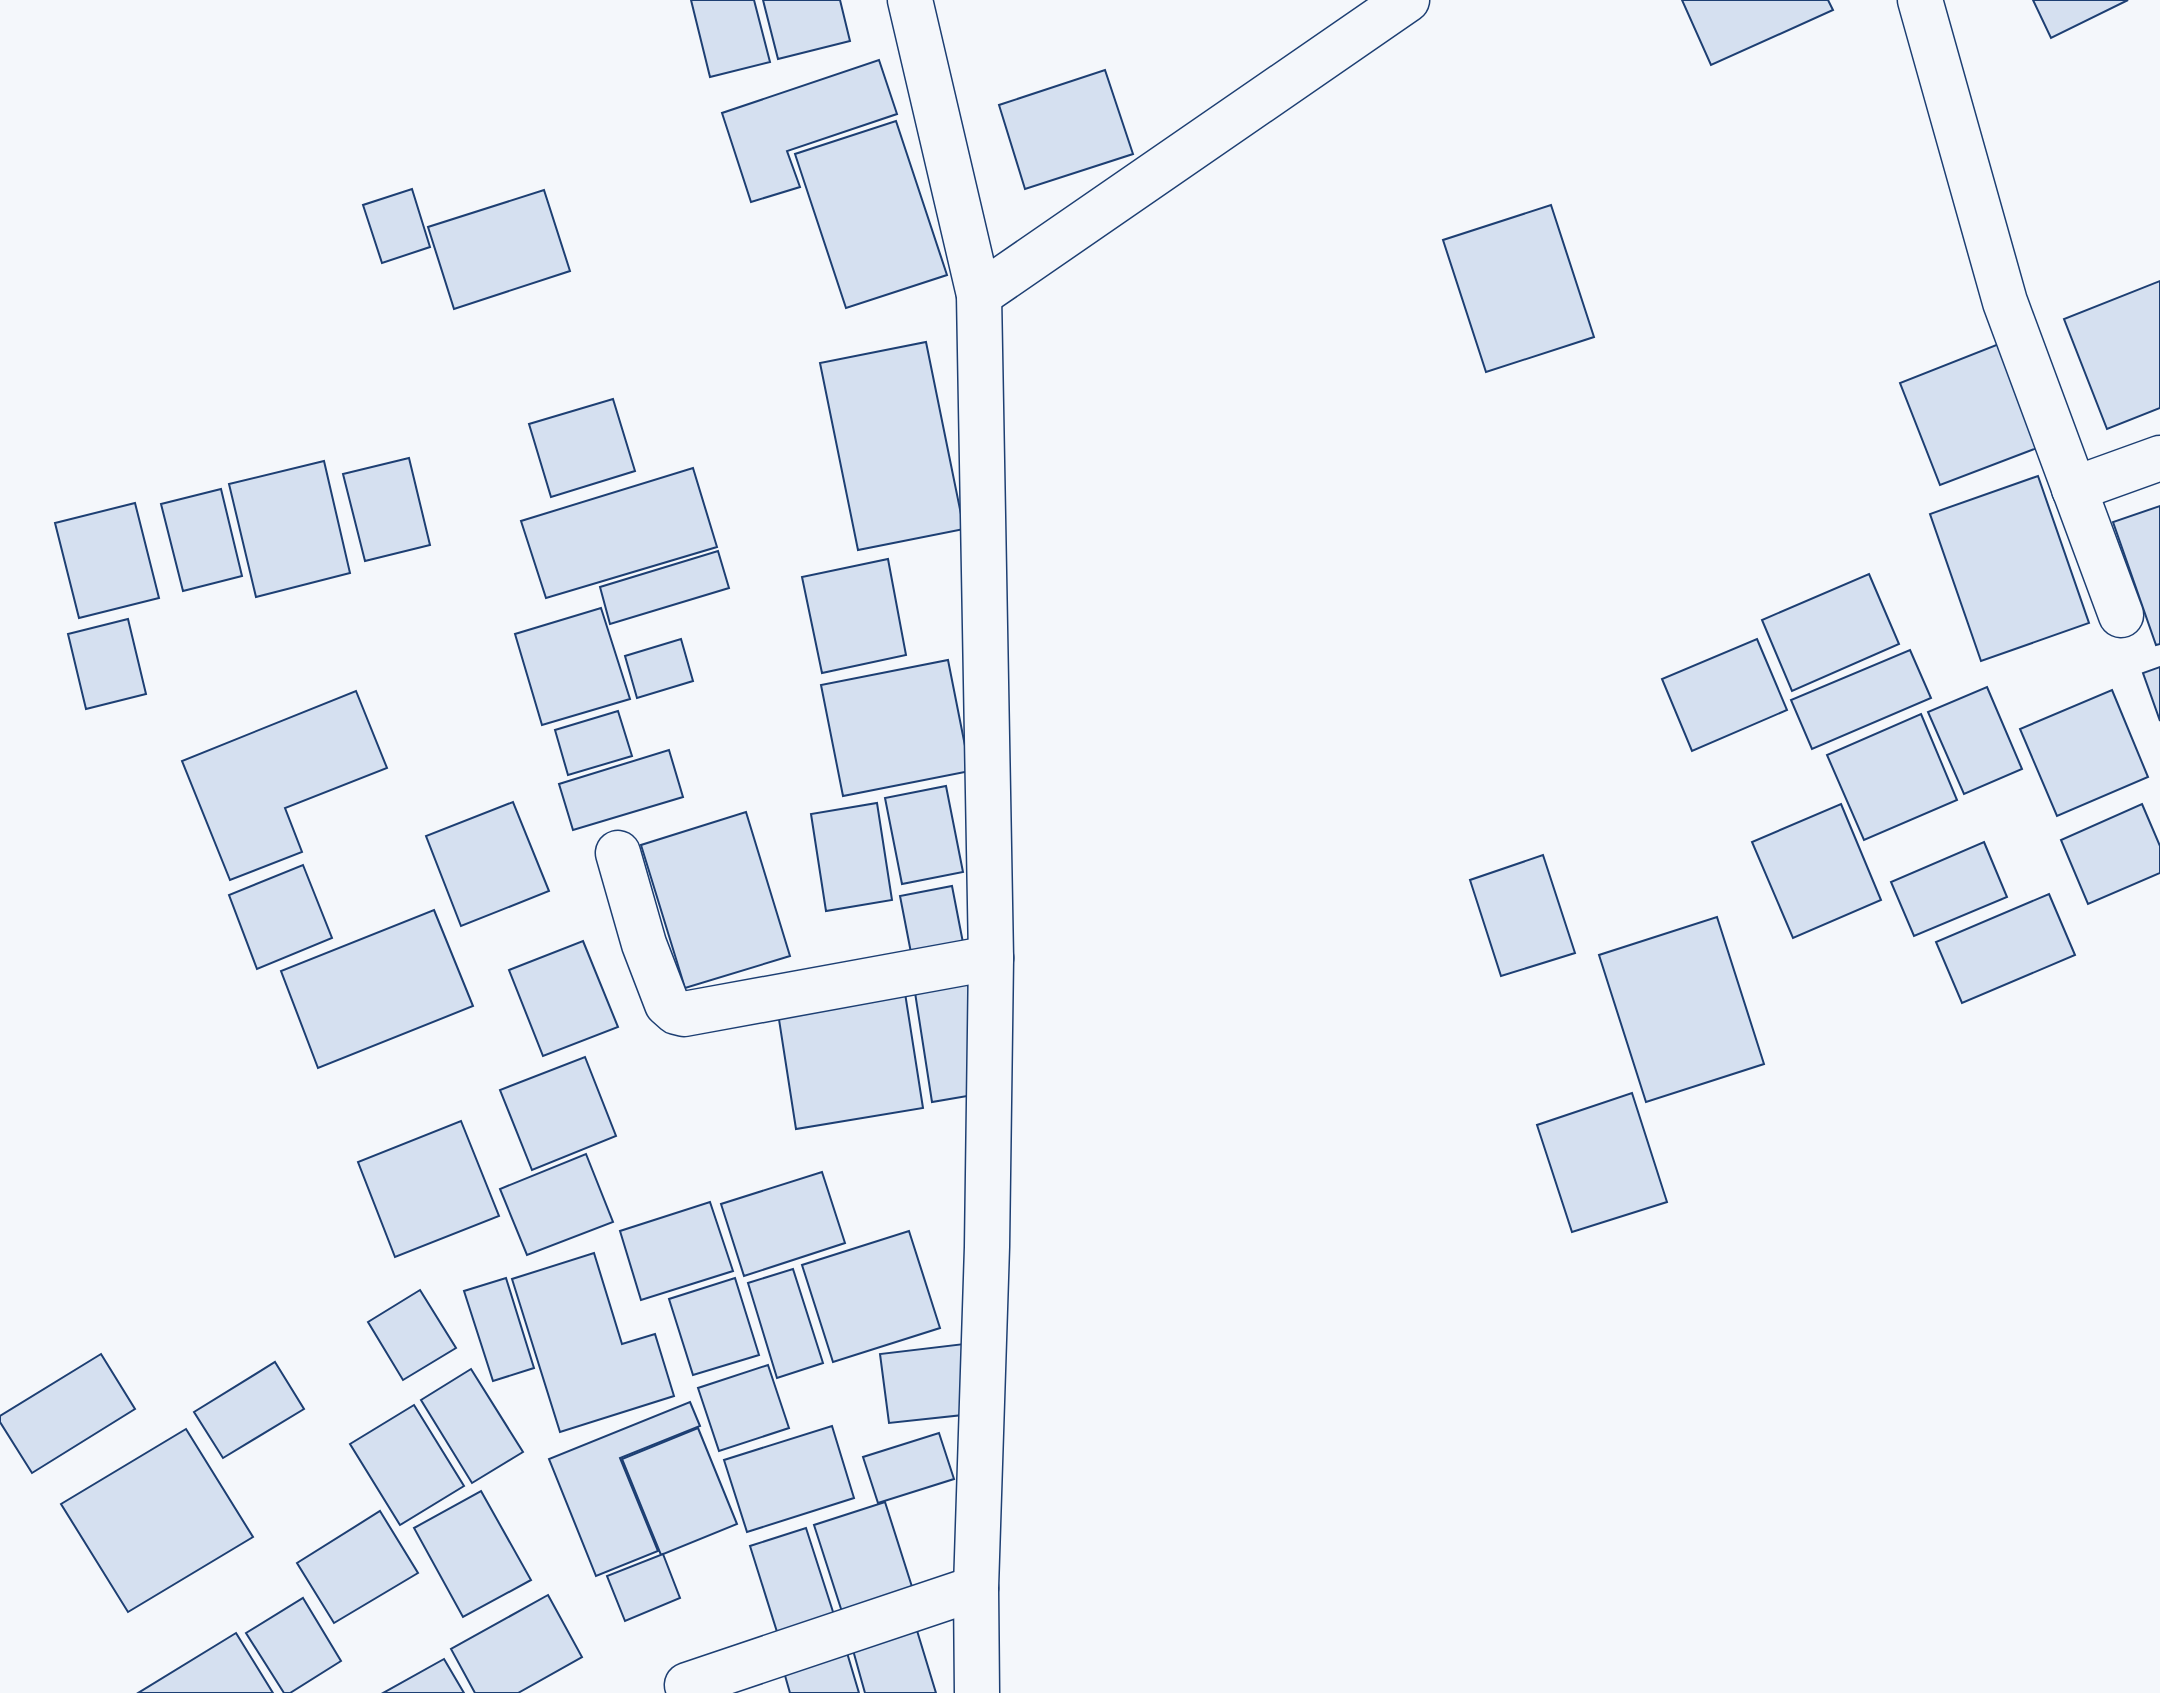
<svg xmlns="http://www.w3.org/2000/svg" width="2160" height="1693" font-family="'Noto Sans',sans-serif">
<rect width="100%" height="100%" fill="#f4f7fb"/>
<g fill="#d5e0f0" stroke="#1d3f73" stroke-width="2">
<polygon points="691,0 754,0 770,62 710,77"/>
<polygon points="763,0 840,0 850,41 778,59"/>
<polygon points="1682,0 1828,0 1833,10 1711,65"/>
<polygon points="2033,0 2128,0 2051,38"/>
<polygon points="879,60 897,114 787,151 800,187 751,202 722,113"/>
<polygon points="1105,70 1133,154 1025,189 999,105"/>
<polygon points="896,121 947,275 846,308 795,154"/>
<polygon points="412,189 430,247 382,263 363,205"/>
<polygon points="544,190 570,271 454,309 428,227"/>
<polygon points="1551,205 1594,337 1486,372 1443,240"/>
<polygon points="2160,281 2160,408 2107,429 2064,319"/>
<polygon points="926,342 964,529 858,550 820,363"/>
<polygon points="2004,342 2045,445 1940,485 1900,383"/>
<polygon points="613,399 635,471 551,497 529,424"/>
<polygon points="409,458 430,545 365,561 343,474"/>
<polygon points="324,461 350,573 256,597 229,484"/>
<polygon points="693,468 717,547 546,598 521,521"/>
<polygon points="2038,476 2089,623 1981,661 1930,514"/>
<polygon points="221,489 242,576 183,591 161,504"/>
<polygon points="135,503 159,598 79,618 55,523"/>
<polygon points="2160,506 2160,644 2156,645 2113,522"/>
<polygon points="718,551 729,588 610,624 600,587"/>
<polygon points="888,559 906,655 822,673 802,577"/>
<polygon points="1869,574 1899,644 1792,691 1762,620"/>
<polygon points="601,608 630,699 542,725 515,634"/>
<polygon points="128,619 146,694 86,709 68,634"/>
<polygon points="681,639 693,681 637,698 625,656"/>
<polygon points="1757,639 1787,710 1692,751 1662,679"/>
<polygon points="1910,650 1931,698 1812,749 1791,700"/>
<polygon points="948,660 970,771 843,796 821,685"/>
<polygon points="2160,667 2160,721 2143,673"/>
<polygon points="1987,687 2022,769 1964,794 1928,712"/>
<polygon points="2112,690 2148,777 2057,816 2020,729"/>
<polygon points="356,691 387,768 285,808 302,852 230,880 182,761"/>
<polygon points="618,711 632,756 568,775 555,730"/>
<polygon points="1921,714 1957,800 1864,840 1827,755"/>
<polygon points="669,750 683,797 573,830 559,784"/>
<polygon points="946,786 963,872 902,884 885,798"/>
<polygon points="513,802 549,891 461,926 426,836"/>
<polygon points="877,803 892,900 826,911 811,814"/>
<polygon points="1841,804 1881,900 1793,938 1752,842"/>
<polygon points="2142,804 2160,846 2160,873 2088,904 2061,840"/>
<polygon points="746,812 790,956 685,988 641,845"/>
<polygon points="1984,842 2007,897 1914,936 1891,882"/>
<polygon points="1543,855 1575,953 1501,976 1470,880"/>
<polygon points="303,865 332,938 257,969 229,895"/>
<polygon points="952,886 965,953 913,963 900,896"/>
<polygon points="2049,894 2075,955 1962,1003 1936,942"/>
<polygon points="434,910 473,1006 318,1068 281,971"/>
<polygon points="1717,917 1764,1064 1646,1102 1599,955"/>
<polygon points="583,941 618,1027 543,1056 509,970"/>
<polygon points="967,977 985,1093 932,1102 914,986"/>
<polygon points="905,993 923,1108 796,1129 778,1013"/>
<polygon points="585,1057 616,1136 532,1170 500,1090"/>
<polygon points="1632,1093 1667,1202 1572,1232 1537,1125"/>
<polygon points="461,1121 499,1216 395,1257 358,1162"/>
<polygon points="586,1154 613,1222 527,1255 500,1189"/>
<polygon points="822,1172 845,1243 744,1276 721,1204"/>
<polygon points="710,1202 733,1271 641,1300 620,1231"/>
<polygon points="909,1231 940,1328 833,1362 802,1265"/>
<polygon points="594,1253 622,1344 655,1334 674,1396 560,1432 512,1279"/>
<polygon points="793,1269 823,1363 777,1378 748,1283"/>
<polygon points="506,1278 534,1368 493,1381 464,1291"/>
<polygon points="735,1278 759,1355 693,1375 669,1299"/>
<polygon points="420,1290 456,1348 403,1380 368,1322"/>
<polygon points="964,1344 972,1414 889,1423 880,1354"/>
<polygon points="101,1354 135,1409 32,1473 0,1422 0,1416"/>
<polygon points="275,1362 304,1409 223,1458 194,1412"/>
<polygon points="768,1365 789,1428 719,1451 698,1388"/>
<polygon points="471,1369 523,1452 472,1483 421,1400"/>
<polygon points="690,1402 700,1426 620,1458 658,1551 596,1576 549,1459"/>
<polygon points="414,1405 464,1486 400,1525 350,1444"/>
<polygon points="832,1426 854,1498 747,1532 724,1460"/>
<polygon points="698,1428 737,1524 661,1555 622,1459"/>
<polygon points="186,1429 253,1537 128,1612 61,1504"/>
<polygon points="939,1433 954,1479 878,1503 863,1457"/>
<polygon points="481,1491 531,1580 463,1617 414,1528"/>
<polygon points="885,1502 914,1593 843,1615 814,1525"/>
<polygon points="380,1511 418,1573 334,1623 297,1563"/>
<polygon points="806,1528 835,1618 778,1635 750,1546"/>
<polygon points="663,1554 680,1598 625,1621 607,1576"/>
<polygon points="548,1595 582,1657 518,1693 475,1693 451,1649"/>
<polygon points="303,1598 341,1661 290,1693 284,1693 246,1633"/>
<polygon points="915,1624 936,1693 865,1693 851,1643"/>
<polygon points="236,1633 273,1693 138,1693"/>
<polygon points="845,1646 859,1693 790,1693 782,1665"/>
<polygon points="444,1659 464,1693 383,1693"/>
</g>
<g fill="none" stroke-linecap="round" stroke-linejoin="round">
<g stroke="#1d3f73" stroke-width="47">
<g id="street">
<polyline points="910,0 979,295 991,958 987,1247 976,1588 977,1693"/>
<polyline points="1920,0 2005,302 2121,615"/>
<polyline points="979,295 1407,0"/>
<polyline points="2074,489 2160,458"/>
<polyline points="618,853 644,944 667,1004 676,1012 684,1014 991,958"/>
<polyline points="687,1685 976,1588"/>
</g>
</g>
<use href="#street" stroke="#f4f7fb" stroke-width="44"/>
</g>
</svg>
